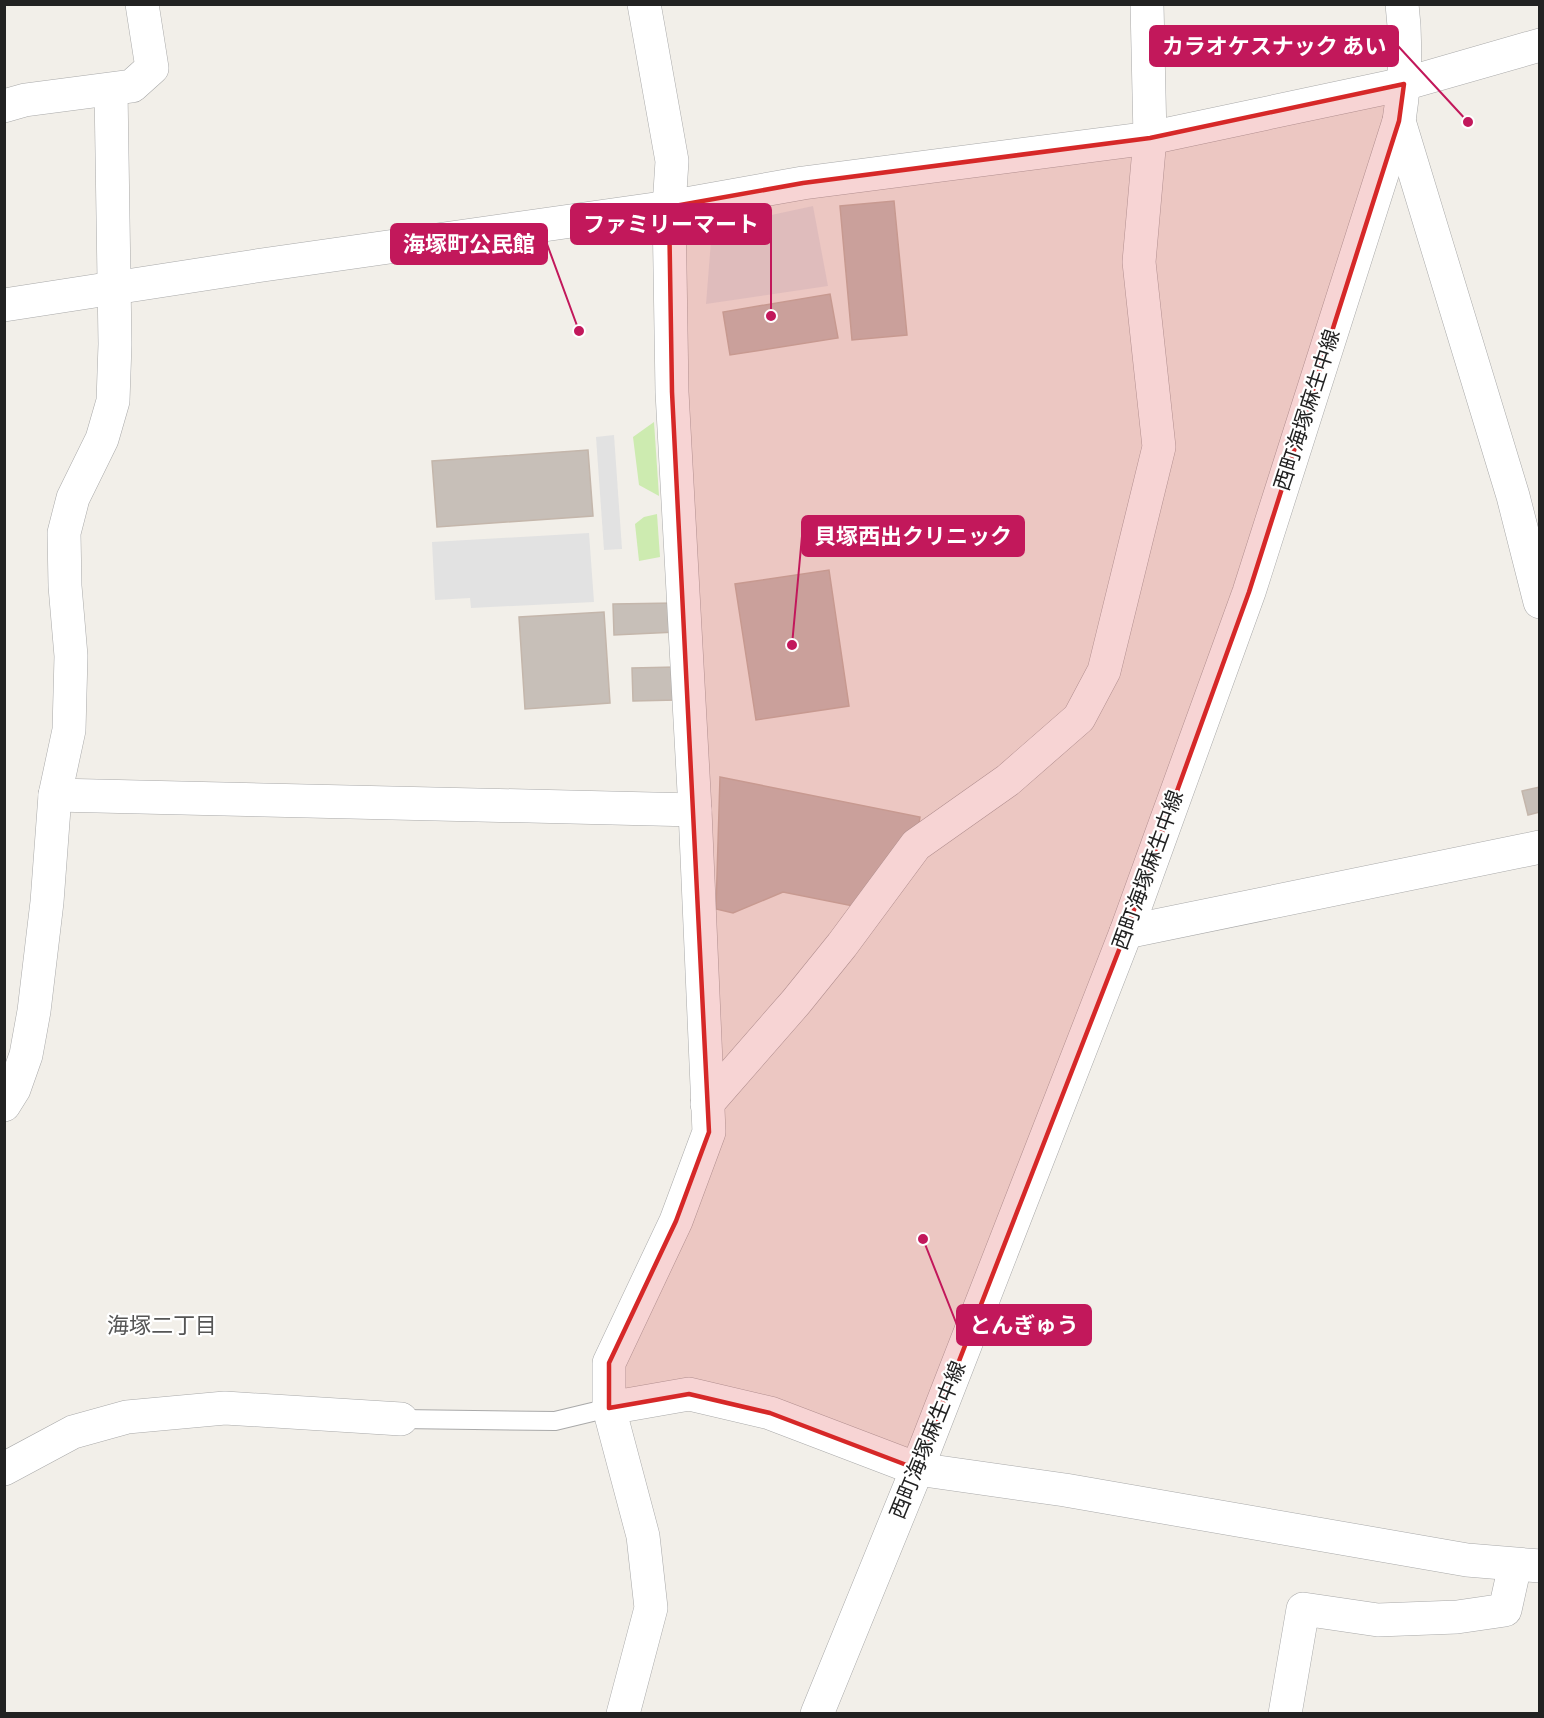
<svg xmlns="http://www.w3.org/2000/svg" width="1544" height="1718" font-family="Rubik,'Noto Sans JP',sans-serif">
<rect width="100%" height="100%" fill="#f2efe9"/>
<g fill="#cdebb0">
<polygon points="654,422 659,496 639,485 633,437"/>
<polygon points="657,514 660,557 639,561 635,524 644,517"/>
</g>
<g fill="#e2e2e2">
<polygon points="813,206 828,286 706,304 712,228"/>
<polygon points="614,435 622,549 604,550 596,437"/>
<polygon points="589,533 594,602 471,608 470,598 435,600 432,542"/>
</g>
<g fill="#c7bfb8" stroke="#c4b6ab" stroke-width="1.5">
<polygon points="894,201 907,335 852,340 840,206"/>
<polygon points="830,294 838,338 730,355 723,312"/>
<polygon points="588,450 593,516 437,527 432,461"/>
<polygon points="829,570 849,706 756,720 735,584"/>
<polygon points="675,603 676,632 614,635 613,604"/>
<polygon points="604,612 610,703 525,709 519,617"/>
<polygon points="676,667 677,700 633,701 632,668"/>
<polygon points="720,777 920,817 918,829 858,907 783,892 733,913 716,909"/>
<polygon points="1540,787 1540,812 1528,815 1522,791"/>
</g>
<g fill="none" stroke-linecap="round" stroke-linejoin="round">
<g stroke="#a9a9a9" stroke-width="20">
<polyline id="service" points="401,1419 555,1421 609,1408"/>
</g>
<g stroke="#a9a9a9" stroke-width="34">
<g id="minor">
<polyline points="4,106 25,100 132,86 152,68 142,4"/>
<polyline points="1399,121 1513,496 1540,602"/>
<polyline points="55,795 695,810"/>
<polyline points="707,1104 796,1002 842,945 916,845 1008,780 1079,718 1104,671 1159,447 1139,262 1150,138 1147,4"/>
<polyline points="4,1105 14,1089 26,1055 34,1011 47,902 55,795 69,730 71,656 65,586 64,533 73,498 102,439 113,401 115,344 111,90"/>
<polyline points="609,1408 689,1394 770,1413 917,1469 1065,1490 1467,1560 1540,1566"/>
<polyline points="4,1469 73,1432 127,1417 225,1408 401,1419"/>
<polyline points="623,1714 651,1608 643,1536 609,1408 609,1363 676,1221 709,1132 695,810 672,392 669,207 672,161 644,4"/>
<polyline points="1285,1714 1303,1609 1378,1620 1457,1617 1505,1610 1515,1565"/>
</g>
</g>
<g stroke="#a9a9a9" stroke-width="34">
<g id="tertiary">
<polyline points="4,305 256,266 669,207 803,183 1150,138 1404,84 1540,45"/>
<polyline points="1126,932 1540,847"/>
<path d="M 817,1714 L 917,1469 L 1126,932 L 1249,592 L 1399,121 C 1405,82 1407,44 1402,4"/>
</g>
</g>
<use href="#service" stroke="#fff" stroke-width="18"/>
<use href="#minor" stroke="#fff" stroke-width="33"/>
<use href="#tertiary" stroke="#fff" stroke-width="33"/>
</g>
<path fill="#d62828" fill-opacity="0.2" stroke="#d62828" stroke-width="4.5" stroke-linejoin="round" d="M 1404,84 L 1399,121 L 1249,592 L 1126,932 L 917,1469 L 770,1413 L 689,1394 L 609,1408 L 609,1363 L 676,1221 L 709,1132 L 672,392 L 669,207 L 803,183 L 1150,138 Z"/>
<g text-anchor="middle" stroke-width="4.5" stroke-linejoin="round" paint-order="stroke">
<g font-size="21" fill="#222" stroke="#fff">
<text transform="translate(1307 410) rotate(-72)" y="7">西町海塚麻生中線</text>
<text transform="translate(1148 870) rotate(-70)" y="7">西町海塚麻生中線</text>
<text transform="translate(928 1440) rotate(-68)" y="7">西町海塚麻生中線</text>
</g>
<g font-size="22" fill="#555" stroke="#fff">
<text x="162" y="1333">海塚二丁目</text>
</g>
</g>
<path fill="none" stroke="#c2185b" stroke-width="2" d="M1468 122L1398 46M771 316L771 224M579 331L547 244M792 645L802 536M923 1239L957 1325"/>
<g fill="#c2185b" stroke="#fff" stroke-width="2">
<circle cx="1468" cy="122" r="6"/>
<circle cx="771" cy="316" r="6"/>
<circle cx="579" cy="331" r="6"/>
<circle cx="792" cy="645" r="6"/>
<circle cx="923" cy="1239" r="6"/>
</g>
<g fill="#c2185b" stroke="#c2185b" stroke-width="2">
<rect x="1150" y="26" width="248" height="40" rx="6"/>
<rect x="571" y="204" width="200" height="40" rx="6"/>
<rect x="391" y="224" width="156" height="40" rx="6"/>
<rect x="802" y="516" width="222" height="40" rx="6"/>
<rect x="957" y="1305" width="134" height="40" rx="6"/>
</g>
<g font-size="22" text-anchor="middle" font-weight="bold" fill="#fff">
<text x="1274" y="54">カラオケスナック あい</text>
<text x="671" y="232">ファミリーマート</text>
<text x="469" y="252">海塚町公民館</text>
<text x="913" y="544">貝塚西出クリニック</text>
<text x="1024" y="1333">とんぎゅう</text>
</g>
<rect width="1544" height="1718" fill="none" stroke="#222222" stroke-width="12"/>
</svg>
